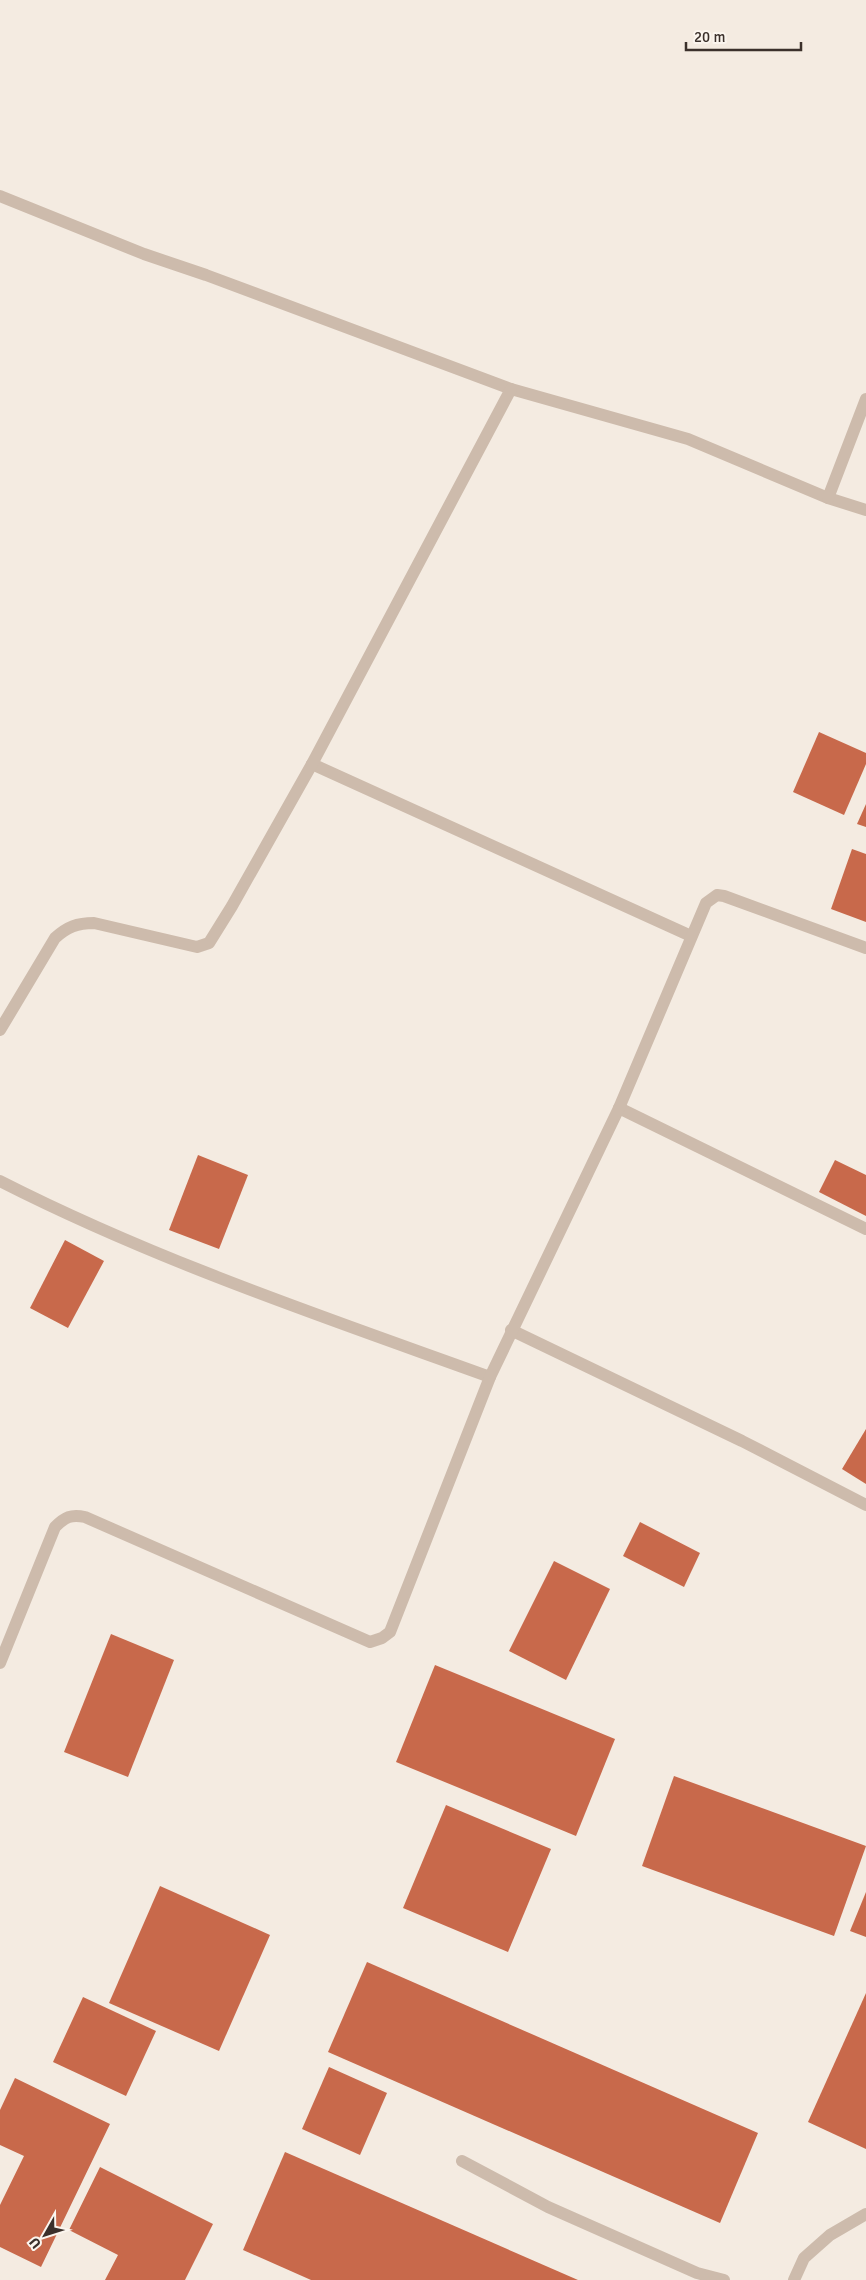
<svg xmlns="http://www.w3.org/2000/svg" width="866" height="2280" font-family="Signika,sans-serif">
<rect width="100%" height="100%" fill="#f4ebe1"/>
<g fill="#c8694b">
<polygon points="819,732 866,753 866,764 844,815 793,792"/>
<polygon points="866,804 866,827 857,824"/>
<polygon points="852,849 866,854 866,922 831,909"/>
<polygon points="198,1155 248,1175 219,1249 169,1230"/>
<polygon points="835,1160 866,1175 866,1216 819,1192"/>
<polygon points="65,1240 104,1261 68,1328 30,1308"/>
<polygon points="866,1429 866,1484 842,1469"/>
<polygon points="640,1522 700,1553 684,1587 623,1556"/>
<polygon points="554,1561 610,1589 566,1680 509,1651"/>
<polygon points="111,1634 174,1660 128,1777 64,1752"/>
<polygon points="435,1665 615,1739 576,1836 396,1762"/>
<polygon points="674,1776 866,1846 834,1936 642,1866"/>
<polygon points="446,1805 551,1849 508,1952 403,1908"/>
<polygon points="160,1886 270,1935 219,2051 109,2003"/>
<polygon points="866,1892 866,1937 850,1931"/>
<polygon points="367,1962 758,2133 720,2223 328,2052"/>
<polygon points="866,1993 866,2149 808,2122"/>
<polygon points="83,1997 156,2031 126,2096 53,2062"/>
<polygon points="329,2067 387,2093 360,2155 302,2129"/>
<polygon points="15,2078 110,2124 41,2267 0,2247 0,2205 24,2156 0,2145 0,2110"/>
<polygon points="285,2152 578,2280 311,2280 243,2250"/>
<polygon points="100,2167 213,2224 185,2280 105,2280 118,2255 69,2230"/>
</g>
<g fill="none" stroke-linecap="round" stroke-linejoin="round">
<g stroke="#cdbbac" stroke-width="12">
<polyline points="462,2161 548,2207 697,2273 724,2280"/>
<polyline points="794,2280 804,2258 830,2235 866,2214"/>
</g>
<g stroke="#cdbbac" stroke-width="12">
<polyline points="0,196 144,254 206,275 511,389 688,439 828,498 866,510"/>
<polyline points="828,498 866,399"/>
<polyline points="312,764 691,936"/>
<path d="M 0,1030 L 55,938 C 67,927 77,923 94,923 L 197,947 L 209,943 L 232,906 L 312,764 L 511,389"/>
<polyline points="619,1108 866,1229"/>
<path d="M 0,1181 C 157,1261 324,1317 490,1377"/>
<polyline points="511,1330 742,1441 866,1505"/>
<path d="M 0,1663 L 55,1527 C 65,1517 71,1514 85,1517 L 370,1642 L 382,1638 L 390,1632 L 490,1377 L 619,1108 L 706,903 L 717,895 L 724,896 L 866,948"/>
</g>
</g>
<g transform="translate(45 2235) rotate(231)" stroke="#fbf5ee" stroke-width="4" paint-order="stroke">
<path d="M0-4L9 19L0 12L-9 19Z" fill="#3b302b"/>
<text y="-8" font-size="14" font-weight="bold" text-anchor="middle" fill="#3b302b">U</text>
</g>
<path d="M686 42v8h115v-8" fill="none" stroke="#3b302b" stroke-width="2.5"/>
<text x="694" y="42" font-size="15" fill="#3b302b" stroke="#fbf5ee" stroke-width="4" paint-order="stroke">20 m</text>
</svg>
